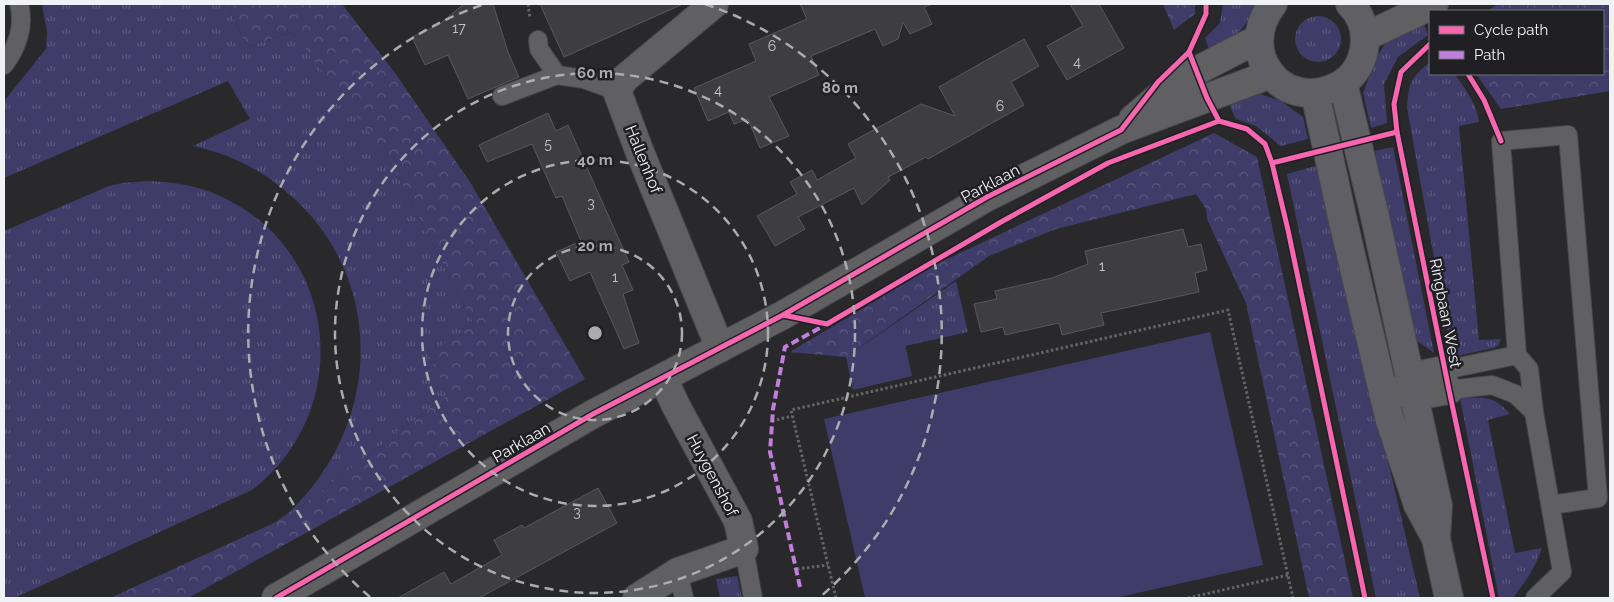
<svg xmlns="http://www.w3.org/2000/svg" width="1614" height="602" font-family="Raleway,sans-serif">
<defs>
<pattern id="grass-tufts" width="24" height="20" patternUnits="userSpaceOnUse" patternTransform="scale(1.25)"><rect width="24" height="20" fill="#3f3c69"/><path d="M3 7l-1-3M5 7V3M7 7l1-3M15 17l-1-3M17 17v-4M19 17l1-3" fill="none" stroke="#5b597f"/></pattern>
<pattern id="forest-crowns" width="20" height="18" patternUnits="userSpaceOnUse" patternTransform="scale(1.25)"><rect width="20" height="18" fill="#3f3c69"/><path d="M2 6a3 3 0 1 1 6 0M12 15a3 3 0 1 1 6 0" fill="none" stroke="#5b597f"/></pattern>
</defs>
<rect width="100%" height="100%" fill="#29292c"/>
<g fill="url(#grass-tufts)">
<path d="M 42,4 L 227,4 L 247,47 L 292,32 L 369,130 L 396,173 L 474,324 L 449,394 L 301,506 L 288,513 C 386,422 387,268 278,185 C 253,165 224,153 193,146 L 250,119 L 228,81 L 4,178 L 4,101 L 46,49 L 47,32 Z"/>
<path d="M 1223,4 L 1257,4 C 1245,31 1234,37 1210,52 L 1205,38 L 1220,23 Z"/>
<circle cx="1318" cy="39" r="23"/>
<polygon points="1423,21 1428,35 1398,57 1384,84 1387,123 1371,128 1363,93 1376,58 1389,38"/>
<path d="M 1430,62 L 1430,74 L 1455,74 C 1465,89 1477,104 1479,122 L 1459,126 L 1479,340 L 1501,339 L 1498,346 L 1493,348 L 1452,357 L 1407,108 C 1409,82 1410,79 1430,62 Z"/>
<polygon points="1257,93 1281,101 1303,117 1308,139 1281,146 1256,126 1236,119 1228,103"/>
<polygon points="1393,147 1434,353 1409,335 1375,151"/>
<polygon points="1319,165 1420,598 1376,598 1287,174"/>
<path d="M 147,181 C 172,182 197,185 220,196 C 340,250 355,411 252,490 L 14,598 L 4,598 L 4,231 L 109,186 L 122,183 Z"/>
<polygon points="956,281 968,332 905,346 900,320"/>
<path d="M 1460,398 C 1484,398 1493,394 1510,414 L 1488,420 L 1515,553 L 1542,548 C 1535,568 1526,581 1513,598 L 1499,598 Z"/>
<polygon points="737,576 742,598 720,598 716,579"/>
</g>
<g fill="url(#forest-crowns)">
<polygon points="227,4 342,4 395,73 470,182 585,379 188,598 110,598 276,522 288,513 301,506 449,394 428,354 474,324 396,173 368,130 292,32 247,47"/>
<polygon points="1163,4 1195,4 1195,14 1174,30"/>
<polygon points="1497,4 1610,4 1610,91 1501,109 1476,74 1603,74 1603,11 1488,11"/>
<polygon points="1214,133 1257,157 1353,598 1309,598 1246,303 1207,219 1206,209 1196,194 1056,229 989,256 846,357 790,352 939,263"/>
</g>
<g fill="#3f3c69">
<polygon points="900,320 912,376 853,390 846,357"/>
<polygon points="1210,332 1263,565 1115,598 865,598 824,419"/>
</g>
<g fill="#3e3e41" stroke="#59595c">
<polygon points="464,4 493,4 508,52 519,77 468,99 448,55 425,65 412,37 437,26"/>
<polygon points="540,4 683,4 564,57"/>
<polygon points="800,4 933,4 924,7 932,24 910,34 903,22 898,39 883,46 875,29 811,56 819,75 769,97 789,136 760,148 748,119 734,124 729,112 708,121 694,88 756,61 749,44 807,19"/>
<polygon points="1070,4 1099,4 1124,48 1067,80 1047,46 1083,26"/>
<polygon points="1024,39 1039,66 1011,82 1024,105 928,159 926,157 888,177 890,180 862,205 854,188 798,217 805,229 775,246 757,216 797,194 790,182 812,170 817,180 856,158 848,144 921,104 955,116 939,87"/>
<polygon points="548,113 556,131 568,125 629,262 622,265 633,290 623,294 639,343 624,349 590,272 570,281 556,252 581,241 562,196 556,198 532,144 487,162 479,145"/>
<polygon points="1183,229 1188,247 1201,244 1207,270 1195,273 1199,292 1101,313 1104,325 1062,335 1059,323 1005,335 1003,327 981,332 974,304 997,299 995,291 1052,278 1088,264 1085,251"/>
<polygon points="598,488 617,523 479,598 398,598 444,572 451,584 502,555 494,540 522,525 524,528"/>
</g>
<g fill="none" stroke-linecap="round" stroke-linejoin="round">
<g stroke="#47484a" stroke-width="20">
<g id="lane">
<polyline points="538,40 539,49 557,75 584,79 617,91"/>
<path d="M 4,65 C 17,48 25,26 19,4"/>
<polyline points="502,96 557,75"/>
<polyline points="1445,370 1517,355"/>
<polyline points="1449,390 1492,385 1515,394 1534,412"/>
<polyline points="744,549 753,598"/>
<polyline points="678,572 684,598"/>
<polyline points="1535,598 1562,572 1534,412 1529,369 1517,355 1501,141 1568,135 1598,498 1551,505"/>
</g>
</g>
<g stroke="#47484a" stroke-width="30">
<g id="street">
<polyline points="714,4 624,79 617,91 639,150 720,348"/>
<polyline points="1410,377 1445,370"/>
<polyline points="1391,390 1415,396 1449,390"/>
<polyline points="637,598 678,572 744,549 738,521 676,406 663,378"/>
</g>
</g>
<g stroke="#47484a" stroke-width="30">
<g id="secondary">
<polyline points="1365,37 1434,4"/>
<polyline points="1133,119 1163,93 1196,71 1258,39"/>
<polyline points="276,598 593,414 783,315 987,197 1121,130 1271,74"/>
</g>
</g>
<g stroke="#47484a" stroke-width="30">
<g id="primary">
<path d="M 1273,4 C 1235,52 1282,114 1338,86 C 1352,79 1361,65 1364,50 C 1367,33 1362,16 1350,4"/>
<polyline points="1343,83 1375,217 1438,506 1436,539 1449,598"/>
<polyline points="1315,93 1343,221 1389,417 1418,505 1433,533"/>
</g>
</g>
<g stroke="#656568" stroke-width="3" stroke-dasharray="2.5 2.5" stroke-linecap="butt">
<polyline points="528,4 530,18"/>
<polyline points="772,421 792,416"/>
<polyline points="797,569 828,565"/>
<polyline points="836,598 791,410 1228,310 1293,598"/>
<polyline points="1188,598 1288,575"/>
</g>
<use href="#lane" stroke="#606062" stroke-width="18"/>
<use href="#street" stroke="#606062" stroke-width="28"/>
<use href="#secondary" stroke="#606062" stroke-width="28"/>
<use href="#primary" stroke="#5f5f65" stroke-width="28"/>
<polyline stroke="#c07fdc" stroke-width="4" stroke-dasharray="8 4" stroke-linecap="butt" points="800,587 770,452 773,409 785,347 827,324"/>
<g stroke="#1f1f24" stroke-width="8">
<g id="cycleway">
<polyline points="1206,4 1206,14 1189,52 1207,98 1219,121 1247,129 1265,144 1272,163 1288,230 1365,598"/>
<polyline points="1430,44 1401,72 1394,104 1397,132 1449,390 1493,598"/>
<polyline points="1468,74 1484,100 1501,141"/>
<polyline points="1272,163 1397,132"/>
<polyline points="783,315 827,324 1001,222 1108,163 1219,121"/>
<polyline points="276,598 593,414 783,315 987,197 1121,130 1158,82 1189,52"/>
</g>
</g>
<use href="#cycleway" stroke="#f766af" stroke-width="5"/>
</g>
<g fill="none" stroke="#abacaf" stroke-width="2.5" stroke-dasharray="9 6">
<circle cx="595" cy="333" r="87"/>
<circle cx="595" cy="333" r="173"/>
<circle cx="595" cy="333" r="260"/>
<path d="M370 597A347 347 0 0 1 485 4M705 4A347 347 0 0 1 820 597"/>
</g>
<g text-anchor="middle" stroke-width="5" stroke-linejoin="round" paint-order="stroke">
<g font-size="14" fill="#c4c5c8">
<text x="459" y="33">17</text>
<text x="772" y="51">6</text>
<text x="1077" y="67">4</text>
<text x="718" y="95">4</text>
<text x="1000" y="111">6</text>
<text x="548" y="149">5</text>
<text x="591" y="208">3</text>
<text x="1102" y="271">1</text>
<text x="615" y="282">1</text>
<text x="577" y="517">3</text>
</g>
<g font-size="16" fill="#f1f2f5" stroke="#1f1f24">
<text transform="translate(644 159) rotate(68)" y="6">Hallenhof</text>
<text transform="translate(990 183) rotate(-28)" y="6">Parklaan</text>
<text transform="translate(1446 313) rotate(79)" y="6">Ringbaan West</text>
<text transform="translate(521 442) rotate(-30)" y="6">Parklaan</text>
<text transform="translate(713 475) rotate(62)" y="6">Huygenshof</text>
</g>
</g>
<circle cx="595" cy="333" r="8" fill="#abacaf" stroke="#1f1f24" stroke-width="2.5"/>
<g font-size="15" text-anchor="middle" font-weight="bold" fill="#abacaf" stroke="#1f1f24" stroke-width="5" stroke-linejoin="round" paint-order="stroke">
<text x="595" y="78">60 m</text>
<text x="840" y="93">80 m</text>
<text x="595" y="165">40 m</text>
<text x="595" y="251">20 m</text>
</g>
<rect width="1614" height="602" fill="none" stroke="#f1f2f5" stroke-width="10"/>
<rect x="1429" y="10" width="175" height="65" fill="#1f1f24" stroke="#737378"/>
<rect x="1439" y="26" width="25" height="8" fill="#f766af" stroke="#737378"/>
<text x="1474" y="35" font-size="15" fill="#f1f2f5">Cycle path</text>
<rect x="1439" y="51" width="25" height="8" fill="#c07fdc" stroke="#737378"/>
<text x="1474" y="60" font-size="15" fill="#f1f2f5">Path</text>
</svg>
